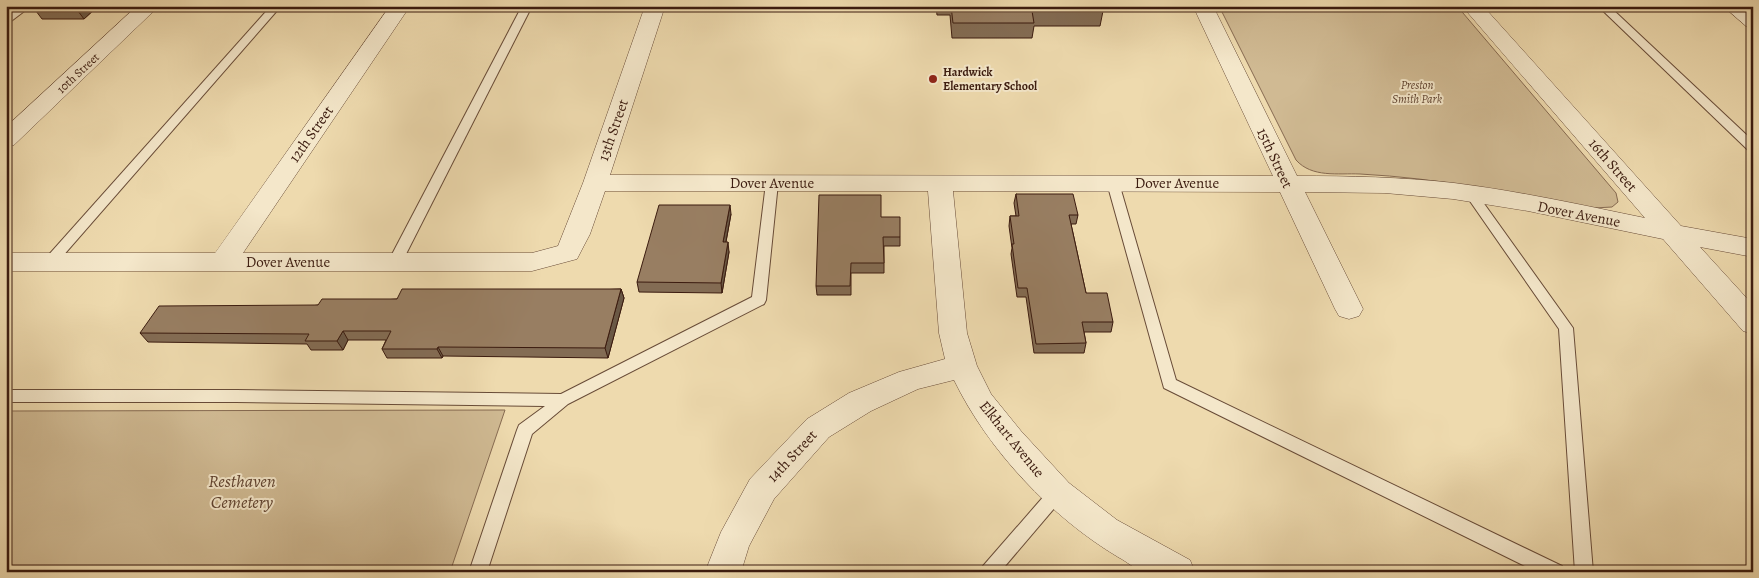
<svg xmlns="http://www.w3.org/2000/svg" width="1759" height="578" font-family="Alegreya,serif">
<rect width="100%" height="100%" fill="#eedaae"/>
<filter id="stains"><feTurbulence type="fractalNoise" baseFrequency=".004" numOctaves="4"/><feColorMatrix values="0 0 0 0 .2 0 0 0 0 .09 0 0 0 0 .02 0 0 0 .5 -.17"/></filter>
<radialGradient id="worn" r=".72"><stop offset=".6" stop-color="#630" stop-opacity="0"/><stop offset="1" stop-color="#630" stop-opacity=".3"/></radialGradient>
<g fill="#d0ba93" stroke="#866a51">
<path d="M 1219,6 L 1457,6 L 1616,193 L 1618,202 L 1612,207 L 1594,208 C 1517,194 1439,178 1360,174 C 1338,173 1312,178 1296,160 Z"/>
<polygon points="505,410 450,572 6,572 6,411"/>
</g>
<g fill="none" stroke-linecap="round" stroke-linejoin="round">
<g stroke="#684b37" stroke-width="2">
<g id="lane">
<polygon points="20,6 31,6 6,25 6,17"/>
<polygon points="271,6 281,6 55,265 45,265 43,262 45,259"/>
<polygon points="522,6 532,6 402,262 400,265 390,265 388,262"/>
<polygon points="1598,6 1609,6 1753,141 1753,151 1749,151"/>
<polygon points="772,179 778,183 766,300 764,304 568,404 532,434 487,572 469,572 517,430 519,425 545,406 236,402 6,402 6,390 236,390 561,394 752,297 766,183"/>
<polygon points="1113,179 1119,183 1176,380 1562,566 1565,572 1537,572 1164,388 1107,183"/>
<polygon points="1471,190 1475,191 1573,328 1593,572 1575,572 1559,329 1465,194"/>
<polygon points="1057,486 1063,488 1065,493 1063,498 1000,572 980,572 983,566 1051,488"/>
</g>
</g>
<g stroke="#684b37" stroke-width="1">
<g id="street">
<polygon points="137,6 159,6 14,145 6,147 6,127"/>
<path d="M 390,6 L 410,6 L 243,253 L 532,253 L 558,246 L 583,183 L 645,6 L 665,6 L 610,175 L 1273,176 L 1193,6 L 1213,6 L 1297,176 C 1349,176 1402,177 1454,183 C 1518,191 1582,205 1645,218 L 1462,6 L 1483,6 L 1681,226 L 1753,239 L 1753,257 L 1700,247 L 1753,305 L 1753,334 L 1743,331 L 1663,239 L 1528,211 L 1453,199 L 1385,193 L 1305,192 L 1363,309 L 1359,316 L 1349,319 L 1339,316 L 1335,309 L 1280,192 L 953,191 L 967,333 L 977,366 L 991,394 L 1021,431 L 1069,483 L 1117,520 L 1190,560 L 1195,572 C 1180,572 1158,575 1145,572 C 1136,570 1126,561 1118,557 C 1051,517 988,450 954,380 L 918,389 L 871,411 L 829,437 L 774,499 L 749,546 L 741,572 L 705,572 L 721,532 L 750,479 L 807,419 L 849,393 L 899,372 L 945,359 L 939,333 L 928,191 L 605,191 L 590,234 L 577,259 L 532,271 L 6,271 L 6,253 L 215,253 Z"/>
<polygon points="1723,6 1745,6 1753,12 1753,28 1746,26"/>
</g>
</g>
<use href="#lane" fill="#f4e7ca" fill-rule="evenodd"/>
<use href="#street" fill="#f4e7ca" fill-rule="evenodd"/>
</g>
<g fill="#836c54" stroke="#3b1b0f">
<polygon points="42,6 98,6 84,19 42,19 36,11"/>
<polygon points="936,6 1101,6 1103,11 1100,26 1034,26 1032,38 952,38 950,15 937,15"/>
<polygon points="1016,194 1078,215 1076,224 1071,224 1086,293 1113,322 1111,332 1084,332 1086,343 1084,353 1034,353 1026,297 1017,297 1011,254 1012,248 1009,226 1010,216 1016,216 1014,203"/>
<polygon points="731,214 726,242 729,252 722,293 639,292 637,282"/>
<polygon points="881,217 900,237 900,246 884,246 884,273 851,273 851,295 817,295 816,286"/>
<polygon points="621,289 624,298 608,358 443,356 442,358 387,358 382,349 386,340 348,340 343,350 311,350 307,344 148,342 140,333 318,305 397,299"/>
</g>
<g fill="#6a5845" stroke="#3b1b0f">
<polygon points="83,6 98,6 84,19 78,11"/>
<polygon points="730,205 731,214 724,252 723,242"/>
<polygon points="728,242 729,252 722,293 721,283"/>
<polygon points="621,289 624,298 608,358 605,348"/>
<polygon points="343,331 348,340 343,350 337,341"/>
<polygon points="438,347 443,356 442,358 437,349"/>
</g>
<g fill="#987e62" stroke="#3b1b0f">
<polygon points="42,6 83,6 78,11 36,11"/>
<polygon points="951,6 1101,6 1103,11 1032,11 1034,23 953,23"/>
<polygon points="1016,194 1073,194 1078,215 1069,215 1086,293 1107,293 1113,322 1082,322 1086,343 1036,344 1027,288 1018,288 1012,244 1014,244 1010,216 1019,216"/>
<polygon points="819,195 881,195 881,217 900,217 900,237 883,237 884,263 851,263 850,286 816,286"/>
<polygon points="659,205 730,205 723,242 728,242 721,283 637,282"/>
<polygon points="402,289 621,289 605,348 438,347 437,349 382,349 391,331 343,331 337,341 305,341 309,334 140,333 159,306 318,305 322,299 397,299"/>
</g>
<circle fill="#8f2418" stroke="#f4e7ca" stroke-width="2" cx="933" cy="79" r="5"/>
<g text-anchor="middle" stroke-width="4" stroke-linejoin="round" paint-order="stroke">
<g font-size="12" font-weight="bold" fill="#3b1b0f" stroke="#f4e7ca" text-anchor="start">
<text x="943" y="76">Hardwick<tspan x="943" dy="14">Elementary School</tspan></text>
</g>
<g font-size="12" fill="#3b1b0f" stroke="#f4e7ca">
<text transform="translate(78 73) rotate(-43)" y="4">10th Street</text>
</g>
<g font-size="12" font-style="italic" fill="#604330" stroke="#f4e7ca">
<text x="1417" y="89">Preston<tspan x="1417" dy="14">Smith Park</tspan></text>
</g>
<g font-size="15" fill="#3b1b0f" stroke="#f4e7ca">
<text transform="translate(613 130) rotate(-71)" y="5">13th Street</text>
<text transform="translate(311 134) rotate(-55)" y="5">12th Street</text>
<text transform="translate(1275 158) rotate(65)" y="5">15th Street</text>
<text transform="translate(1613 165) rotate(49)" y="5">16th Street</text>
<text x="772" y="188">Dover Avenue</text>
<text x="1177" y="188">Dover Avenue</text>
<text transform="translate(1579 214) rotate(11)" y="5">Dover Avenue</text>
<text x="288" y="267">Dover Avenue</text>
<text transform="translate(1012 439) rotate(51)" y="5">Elkhart Avenue</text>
<text transform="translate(792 456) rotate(-47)" y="5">14th Street</text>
</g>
<g font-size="18" font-style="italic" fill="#604330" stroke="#f4e7ca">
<text x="242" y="487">Resthaven<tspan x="242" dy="21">Cemetery</tspan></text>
</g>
</g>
<rect width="1759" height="578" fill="none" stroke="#eedaae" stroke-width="25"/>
<rect x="8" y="8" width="1744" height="563" fill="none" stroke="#3b1b0f" stroke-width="2.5"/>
<rect x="12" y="12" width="1734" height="553" fill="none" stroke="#3b1b0f"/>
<rect width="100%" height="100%" filter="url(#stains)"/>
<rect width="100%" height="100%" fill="url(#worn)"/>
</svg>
